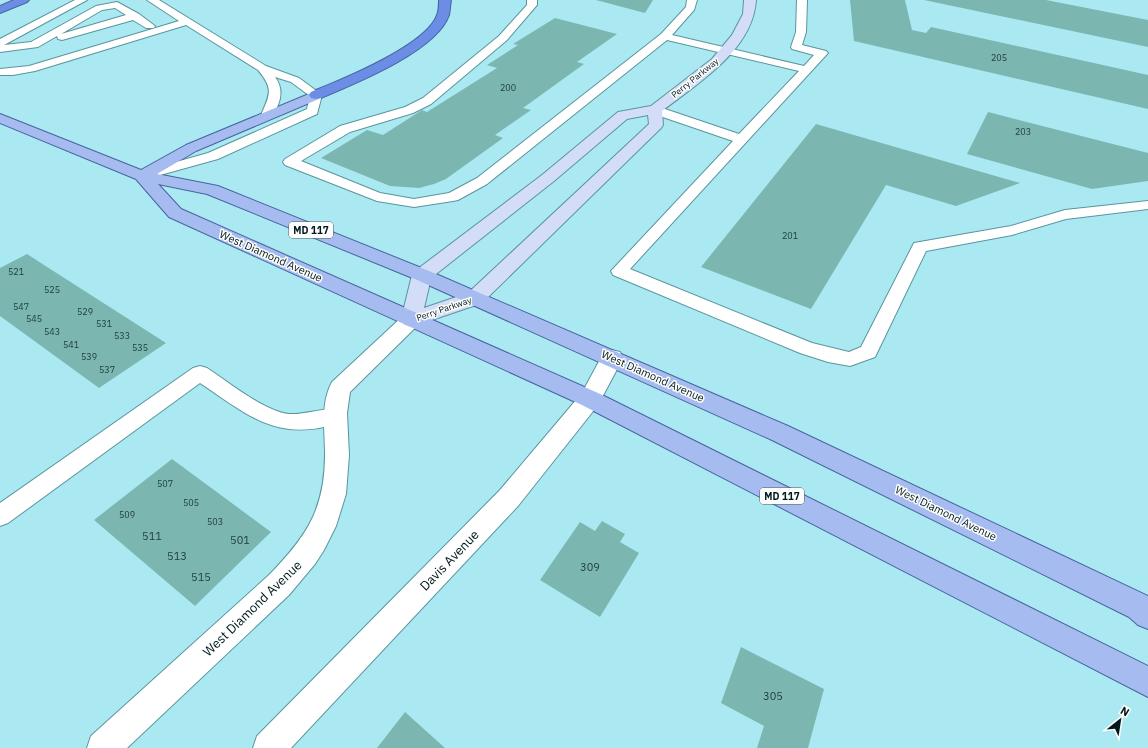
<svg xmlns="http://www.w3.org/2000/svg" width="1148" height="748" font-family="'IBM Plex Sans',sans-serif">
<rect width="100%" height="100%" fill="#abe9f2"/>
<g fill="#7bb7b0">
<polygon points="596,0 653,0 645,13"/>
<polygon points="850,0 905,0 912,30 926,33 931,27 1148,75 1148,109 854,41"/>
<polygon points="924,0 1046,0 1148,20 1148,47"/>
<polygon points="555,18 617,34 577,62 584,64 523,108 531,110 495,135 503,138 446,179 434,184 419,188 390,186 321,158 367,130 383,135 422,110 427,112 497,68 487,65 518,45 513,44"/>
<polygon points="988,112 1148,153 1148,181 1092,189 967,154"/>
<polygon points="816,124 1020,183 956,206 886,185 811,309 701,267"/>
<polygon points="27,254 44,265 166,343 99,388 0,316 0,268"/>
<polygon points="172,459 271,532 195,606 94,520"/>
<polygon points="602,521 625,534 620,542 639,553 600,617 540,580 580,522 595,531"/>
<polygon points="741,647 824,689 808,748 757,748 764,726 721,703"/>
<polygon points="405,712 445,748 377,748"/>
</g>
<g fill="none" stroke-linecap="round" stroke-linejoin="round">
<g stroke="#59959d" stroke-width="2">
<g id="lane">
<path d="M 75,0 L 87,0 L 4,45 L 31,42 L 96,6 L 117,2 L 139,14 L 155,26 L 154,28 L 146,28 L 133,20 L 62,40 L 58,39 L 57,36 L 38,47 L 0,52 L 0,39 ZM 115,8 L 126,15 L 61,34 L 102,10 Z"/>
<path d="M 147,0 L 159,0 L 266,66 L 299,78 L 322,95 L 317,114 L 218,159 L 142,180 L 137,179 L 135,176 L 137,173 L 208,153 L 307,109 L 310,96 L 291,82 L 275,77 C 285,90 280,105 271,118 L 263,118 L 261,115 C 270,94 274,89 258,70 L 186,25 L 35,71 L 13,75 L 0,75 L 0,69 L 29,66 L 179,21 Z"/>
<polygon points="527,0 537,0 537,5 507,40 431,104 413,113 350,132 301,161 380,193 414,199 449,193 477,178 661,34 686,7 687,0 697,0 694,10 672,35 804,66 814,55 792,49 791,47 796,32 797,0 807,0 806,32 802,45 826,51 828,53 630,269 812,343 849,352 861,347 914,243 1011,226 1065,210 1148,201 1148,209 1066,219 1012,235 926,251 875,357 850,366 828,362 800,353 613,275 611,271 733,141 651,113 649,110 651,107 659,107 739,134 799,71 667,40 487,184 458,200 453,201 414,207 377,201 285,165 283,162 285,159 340,126 405,107 423,98 499,36 527,5"/>
<path d="M 200,366 L 207,368 C 227,381 265,412 289,414 C 306,415 329,406 343,410 L 346,416 L 343,422 C 278,443 252,418 200,383 L 8,523 L 0,526 L 0,503 L 193,368 Z"/>
</g>
</g>
<g stroke="#59959d" stroke-width="2">
<g id="street">
<path d="M 411,313 L 418,315 L 421,320 L 418,325 L 350,392 L 347,413 L 349,455 L 346,494 L 336,526 L 324,550 L 315,564 L 289,595 L 127,748 L 87,748 L 91,736 L 269,575 C 306,537 325,510 325,454 C 325,430 320,404 332,382 L 404,315 Z"/>
<polygon points="612,350 620,352 623,358 598,405 518,506 291,748 253,748 257,736 500,490 582,393 604,352"/>
</g>
</g>
<g stroke="#59959d" stroke-width="2">
<path id="secondary" d="M 744,0 L 756,0 C 753,50 698,83 662,111 L 663,125 L 661,128 L 482,303 L 411,327 L 404,325 L 401,320 L 412,275 L 415,271 L 542,175 L 618,112 L 651,106 L 712,59 L 732,35 L 743,14 ZM 648,115 L 649,124 L 468,293 L 424,308 L 431,278 L 554,181 L 627,119 Z"/>
</g>
<g stroke="#46649f" stroke-width="2">
<polygon id="primary" points="316,91 321,92 323,95 321,98 196,151 157,174 218,186 429,271 788,426 1148,596 1148,629 1138,625 1129,617 772,440 415,279 207,194 158,184 181,209 598,393 1148,666 1148,697 582,405 169,217 136,179 0,123 0,114 141,170 186,145"/>
</g>
<g stroke="#46649f" stroke-width="2">
<g id="highway">
<polygon points="14,0 29,0 27,2 0,13 0,6"/>
<path d="M 439,0 L 451,0 C 450,5 450,11 449,15 C 437,51 354,84 321,98 L 316,99 L 311,98 L 309,95 L 311,92 C 341,80 426,46 437,15 C 439,11 439,5 439,0 Z"/>
</g>
</g>
<use href="#lane" fill="#fff" fill-rule="evenodd"/>
<use href="#street" fill="#fff" fill-rule="evenodd"/>
<use href="#secondary" fill="#d3ddf7" fill-rule="evenodd"/>
<use href="#primary" fill="#a6bbef" fill-rule="evenodd"/>
<use href="#highway" fill="#6b8de5" fill-rule="evenodd"/>
</g>
<g text-anchor="middle" stroke-width="3" stroke-linejoin="round" paint-order="stroke">
<g font-size="9" fill="#204041">
<text x="999" y="61">205</text>
<text x="508" y="91">200</text>
<text x="1023" y="135">203</text>
<text x="790" y="239">201</text>
<text x="16" y="275">521</text>
<text x="52" y="293">525</text>
<text x="21" y="310">547</text>
<text x="85" y="315">529</text>
<text x="34" y="322">545</text>
<text x="104" y="327">531</text>
<text x="52" y="335">543</text>
<text x="122" y="339">533</text>
<text x="71" y="348">541</text>
<text x="140" y="351">535</text>
<text x="89" y="360">539</text>
<text x="107" y="373">537</text>
<text x="165" y="487">507</text>
<text x="191" y="506">505</text>
<text x="127" y="518">509</text>
<text x="215" y="525">503</text>
</g>
<g font-size="9" fill="#01191c" stroke="#fdfdfd">
<text transform="translate(695 78) rotate(-39)" y="3">Perry Parkway</text>
<text transform="translate(444 309) rotate(-19)" y="3">Perry Parkway</text>
</g>
<g fill="#fdfdfd" stroke="#4d5d60" stroke-width="1">
<rect x="289" y="222" width="44" height="16" rx="3"/>
<rect x="760" y="488" width="44" height="16" rx="3"/>
</g>
<g font-size="10" font-weight="bold" fill="#01191c">
<text x="311" y="234">MD 117</text>
<text x="782" y="500">MD 117</text>
</g>
<g font-size="11" fill="#01191c" stroke="#fdfdfd">
<text transform="translate(271 256) rotate(24)" y="4">West Diamond Avenue</text>
<text transform="translate(653 376) rotate(24)" y="4">West Diamond Avenue</text>
<text transform="translate(946 513) rotate(26)" y="4">West Diamond Avenue</text>
</g>
<g font-size="11" fill="#204041">
<text x="152" y="540">511</text>
<text x="240" y="544">501</text>
<text x="177" y="560">513</text>
<text x="590" y="571">309</text>
<text x="201" y="581">515</text>
<text x="773" y="700">305</text>
</g>
<g font-size="13" fill="#01191c" stroke="#fdfdfd">
<text transform="translate(449 560) rotate(-46)" y="5">Davis Avenue</text>
<text transform="translate(252 608) rotate(-44)" y="5">West Diamond Avenue</text>
</g>
</g>
<g transform="translate(1120 720) rotate(30)" stroke="#fdfdfd" stroke-width="3" paint-order="stroke">
<path d="M0-3L7 15L0 10L-7 15Z" fill="#01191c"/>
<text y="-6" font-size="11" font-weight="bold" text-anchor="middle" fill="#01191c">N</text>
</g>
</svg>
